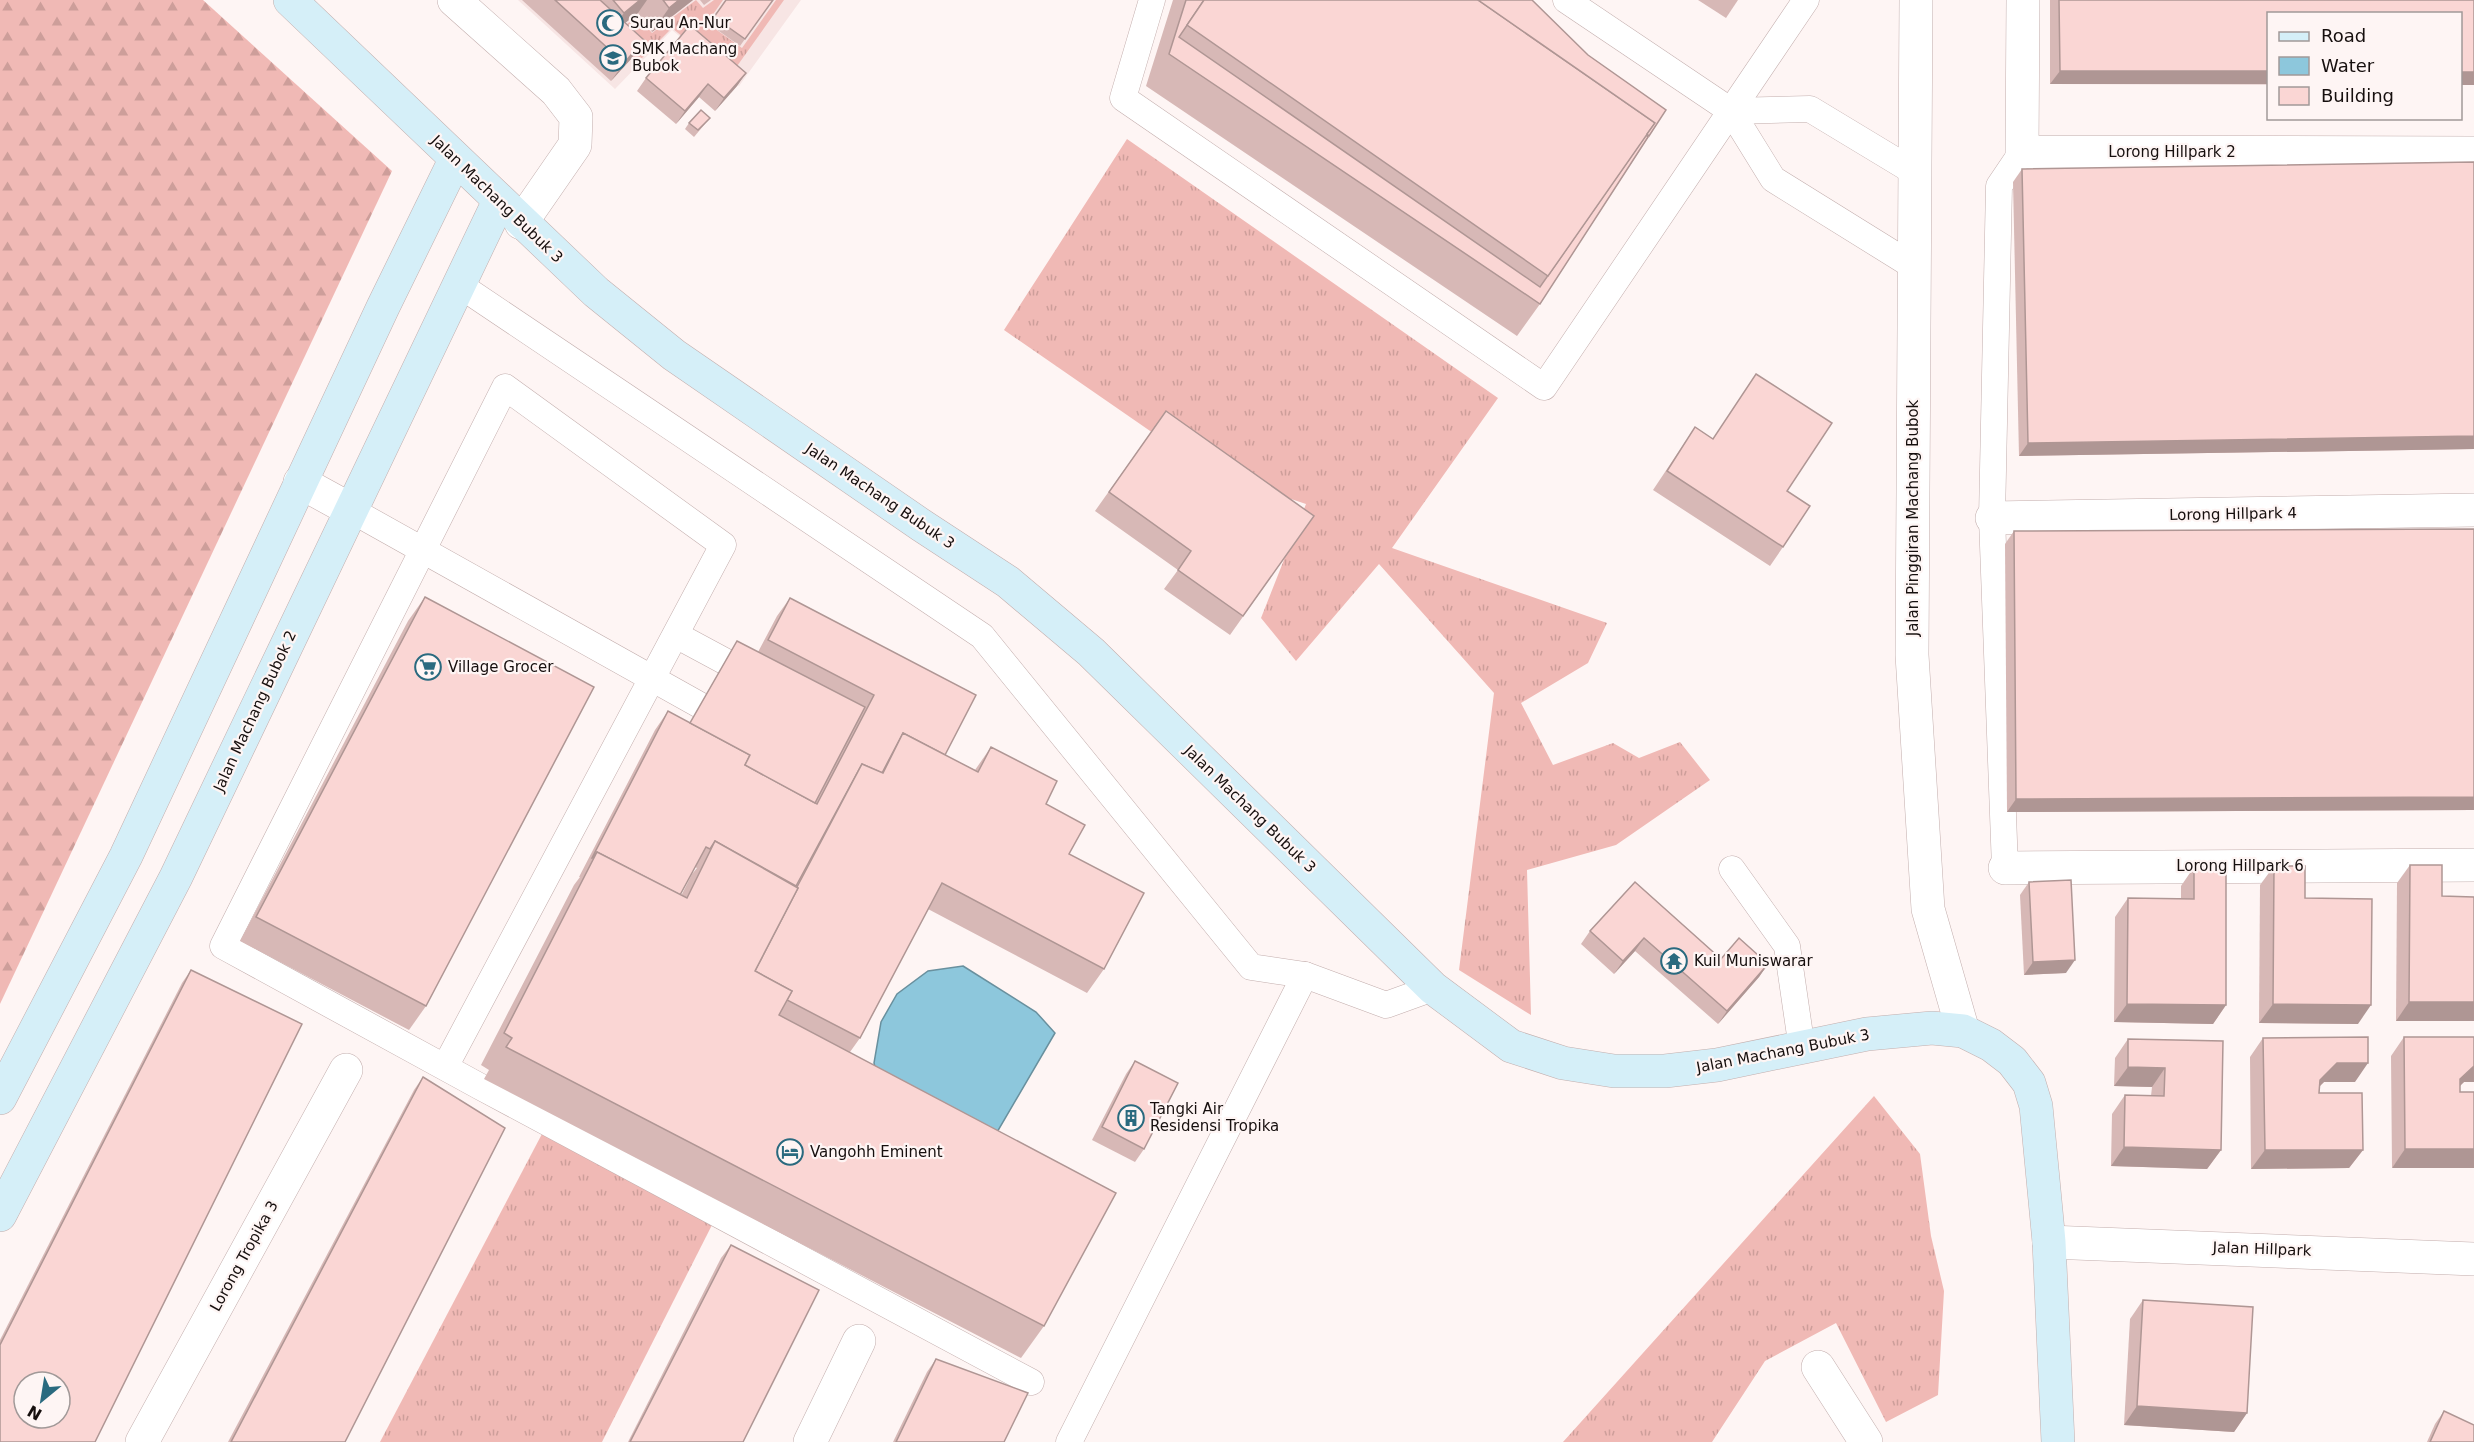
<svg xmlns="http://www.w3.org/2000/svg" width="2474" height="1442" font-family="'DejaVu Sans',sans-serif">
<defs>
<pattern id="grass-tufts" width="24" height="20" patternUnits="userSpaceOnUse" patternTransform="scale(1.5)"><rect width="24" height="20" fill="#f0b9b5"/><path d="M3 7l-1-3M5 7V3M7 7l1-3M15 17l-1-3M17 17v-4M19 17l1-3" fill="none" stroke="#cd9e9a"/></pattern>
<pattern id="forest-firs" width="22" height="20" patternUnits="userSpaceOnUse" patternTransform="scale(1.5)"><rect width="22" height="20" fill="#f0b9b5"/><path d="M5 1l3.5 6h-7zM16 11l3.5 6h-7z" fill="#cd9e9a"/></pattern>
</defs>
<rect width="100%" height="100%" fill="#fef5f4"/>
<polygon fill="#f7e5e4" points="518,0 801,0 739,86 672,30 615,89"/>
<g fill="url(#grass-tufts)">
<polygon points="696,0 703,8 714,0 723,0 707,23 742,48 776,0 784,0 730,76 672,28 637,63 611,37 637,16 652,33"/>
<polygon points="1127,139 1498,398 1392,548 1607,623 1588,663 1521,703 1553,765 1613,743 1639,758 1680,742 1710,780 1616,845 1527,870 1531,1015 1459,970 1494,693 1379,564 1296,661 1261,618 1306,504 1208,471 1004,330"/>
<polygon points="1874,1096 1920,1154 1931,1236 1944,1291 1938,1395 1886,1422 1836,1323 1765,1361 1712,1442 1563,1442"/>
<polygon points="543,1132 713,1223 602,1442 380,1442"/>
</g>
<polygon fill="url(#forest-firs)" points="0,0 203,0 392,171 0,1004"/>
<polygon fill="#8dc7dc" stroke="#69909e" stroke-width="1.5" points="963,966 1036,1012 1055,1033 989,1146 881,1092 874,1063 881,1022 897,994 928,971"/>
<g fill="none" stroke-linecap="round" stroke-linejoin="round">
<g stroke="#c3aead" stroke-width="27">
<g id="lane">
<polyline points="1152,0 1123,98 1544,387 1806,0"/>
<polyline points="1566,0 1731,111"/>
<polyline points="1913,266 1773,179 1731,111 1810,109 1916,173"/>
<polyline points="458,284 982,636 1251,967 1305,975 1386,1005 1433,988"/>
<polyline points="351,510 730,722"/>
<polyline points="676,635 754,677"/>
<polyline points="2005,868 1992,518 1999,186 2022,152"/>
<polyline points="1732,869 1787,946 1802,1049"/>
<polyline points="445,1067 723,545 505,387 223,946 479,1086 1031,1382"/>
<polyline points="1069,1442 1305,975"/>
</g>
</g>
<g stroke="#c3aead" stroke-width="34">
<g id="street">
<polyline points="454,0 556,91 576,117 575,145 521,223"/>
<polyline points="1916,0 1912,655 1928,909 1963,1031"/>
<polyline points="2023,0 2022,152 2474,153"/>
<polyline points="300,482 351,510"/>
<polyline points="1992,518 2474,510"/>
<polyline points="2005,868 2474,865"/>
<polyline points="2049,1242 2474,1259"/>
<polyline points="1818,1367 1866,1442"/>
<polyline points="142,1442 346,1070"/>
<polyline points="810,1442 859,1341"/>
</g>
</g>
<g stroke="#c3aead" stroke-width="34">
<g id="secondary">
<polyline points="290,0 596,292 674,355 921,525 1008,582 1091,652 1433,988 1511,1046 1563,1063 1614,1071 1665,1071 1717,1065 1867,1034 1932,1028 1963,1031 1991,1045 2012,1061 2029,1083 2036,1106 2049,1242 2058,1442"/>
<polyline points="0,1098 126,856 383,307 455,160"/>
<polyline points="0,1215 176,877 499,201"/>
</g>
</g>
<use href="#lane" stroke="#fff" stroke-width="26"/>
<use href="#street" stroke="#fff" stroke-width="33"/>
<use href="#secondary" stroke="#d5eff8" stroke-width="33"/>
</g>
<g fill="#d7b8b6" fill-rule="evenodd">
<polygon points="522,0 693,0 652,32 638,13 625,23 644,40 631,59 611,81"/>
<polygon points="700,0 711,0 704,5"/>
<polygon points="726,0 773,0 740,46 709,24"/>
<polygon points="1173,0 1532,0 1588,55 1666,110 1540,304 1517,336 1146,86"/>
<polygon points="1698,0 1738,0 1726,18"/>
<polygon points="2050,0 2474,0 2474,85 2050,84"/>
<polygon points="746,73 737,86 715,111 699,97 676,124 637,91 646,78"/>
<polygon points="710,118 694,137 685,129 689,123"/>
<polygon points="2474,162 2474,449 2019,456 2013,182 2022,169"/>
<polygon points="1756,374 1787,491 1783,547 1770,566 1653,490 1695,427 1713,439"/>
<polygon points="1166,411 1314,516 1230,635 1164,589 1178,570 1095,511"/>
<polygon points="2474,529 2474,810 2007,812 2005,544 2014,531"/>
<polygon points="425,597 426,1006 409,1030 240,941 408,621"/>
<path d="M 790,598 L 945,755 L 975,770 L 991,747 L 1046,804 L 1069,854 L 1104,969 L 1087,993 L 928,909 L 860,1038 L 850,1052 L 1044,1326 L 1021,1358 L 484,1079 L 489,1070 L 481,1065 L 574,885 L 580,877 L 579,877 L 655,730 L 668,711 L 690,723 L 737,641 L 758,652 L 777,616 ZM 695,867 L 697,868 L 692,874 L 681,896 L 680,895 Z"/>
<polygon points="2410,865 2442,896 2474,1021 2396,1021 2397,883"/>
<polygon points="2274,866 2305,898 2358,1024 2259,1023 2260,885"/>
<polygon points="2194,867 2226,1005 2213,1024 2114,1022 2115,917 2128,898 2181,898 2181,886"/>
<polygon points="1635,882 1721,959 1768,964 1759,977 1718,1024 1635,951 1614,974 1581,944 1590,931"/>
<polygon points="2029,882 2066,973 2024,975 2020,895"/>
<polygon points="191,970 0,1442 0,1340 182,983"/>
<polygon points="2404,1037 2474,1082 2464,1082 2460,1086 2392,1168 2391,1056"/>
<polygon points="2263,1038 2355,1082 2324,1082 2319,1087 2319,1093 2363,1150 2349,1168 2251,1169 2250,1057"/>
<polygon points="2128,1039 2223,1041 2221,1150 2207,1169 2111,1166 2112,1114 2125,1095 2151,1096 2152,1087 2114,1086 2115,1058"/>
<polygon points="1135,1061 1144,1149 1135,1162 1092,1140 1126,1074"/>
<polygon points="423,1077 345,1442 228,1442 414,1090"/>
<polygon points="731,1245 743,1442 628,1442 721,1258"/>
<polygon points="2143,1300 2247,1413 2234,1432 2124,1425 2130,1319"/>
<polygon points="936,1359 1004,1442 893,1442 927,1372"/>
<polygon points="2444,1411 2474,1442 2427,1442 2435,1424"/>
</g>
<g fill="#af9694">
<polygon points="640,0 647,0 638,13 607,37 624,13"/>
<polygon points="679,0 693,0 652,32 669,8"/>
<polygon points="644,40 631,59 611,81 624,63"/>
<polygon points="2060,71 2268,71 2268,84 2050,84"/>
<rect x="2460" y="72" width="14" height="13"/>
<polygon points="746,73 737,86 715,111 724,98"/>
<polygon points="708,84 699,97 676,124 685,111"/>
<polygon points="2474,436 2474,449 2019,456 2028,443"/>
<polygon points="2474,797 2474,810 2007,812 2016,799"/>
<polygon points="1644,938 1635,951 1614,974 1623,961"/>
<polygon points="2075,960 2066,973 2024,975 2033,962"/>
<polygon points="1768,964 1759,977 1718,1024 1727,1011"/>
<polygon points="2409,1002 2474,1002 2474,1021 2396,1021"/>
<polygon points="2127,1004 2226,1005 2213,1024 2114,1022"/>
<polygon points="2273,1004 2371,1005 2358,1024 2259,1023"/>
<polygon points="2337,1063 2368,1063 2355,1082 2324,1082 2306,1099 2320,1080"/>
<polygon points="2474,1066 2474,1082 2464,1082 2447,1098 2460,1079"/>
<polygon points="2128,1067 2165,1068 2152,1087 2114,1086"/>
<polygon points="2124,1147 2221,1150 2207,1169 2111,1166"/>
<polygon points="2405,1149 2474,1149 2474,1168 2392,1168"/>
<polygon points="2265,1150 2363,1150 2349,1168 2251,1169"/>
<polygon points="2137,1406 2247,1413 2234,1432 2124,1425"/>
</g>
<g fill="#fad6d4" stroke="#af9694" stroke-width="1.5" fill-rule="evenodd">
<polygon points="555,0 600,0 644,40 624,63"/>
<polygon points="613,0 640,0 624,13"/>
<polygon points="663,0 679,0 669,8"/>
<polygon points="726,0 773,0 745,39 714,17"/>
<polygon points="1186,0 1204,0 1179,37 1540,287 1646,135 1648,137 1540,304 1169,54"/>
<polygon points="1204,0 1478,0 1655,123 1548,276 1187,25"/>
<polygon points="1478,0 1532,0 1588,55 1666,110 1649,136 1647,134 1655,123"/>
<polygon points="2059,0 2474,0 2474,72 2460,72 2460,14 2268,14 2268,71 2060,71"/>
<polygon points="690,25 746,73 724,98 708,84 685,111 646,78"/>
<polygon points="701,110 710,118 698,130 689,123"/>
<polygon points="2474,162 2474,436 2028,443 2022,169"/>
<polygon points="1756,374 1832,423 1787,491 1810,506 1783,547 1667,471 1695,427 1713,439"/>
<polygon points="1166,411 1314,516 1243,616 1178,570 1191,551 1109,492"/>
<polygon points="2474,529 2474,797 2016,799 2014,531"/>
<polygon points="425,597 594,687 426,1006 256,917"/>
<polygon points="790,598 976,695 945,755 903,733 882,773 862,764 796,886 715,841 710,849 706,847 680,895 597,852 593,858 592,858 668,711 750,755 745,765 817,804 874,695 768,640"/>
<polygon points="737,641 865,707 815,803 745,765 750,755 690,723"/>
<polygon points="903,733 978,772 991,747 1057,781 1046,804 1085,825 1069,854 1144,893 1104,969 942,883 860,1038 787,1000 792,991 755,971 798,888 797,887 862,764 883,773"/>
<polygon points="715,841 798,888 755,971 792,991 779,1015 1116,1193 1044,1326 506,1047 512,1038 504,1033 597,852 687,898"/>
<polygon points="2410,865 2442,865 2442,896 2474,897 2474,1002 2409,1002"/>
<polygon points="2274,866 2305,866 2305,898 2372,899 2371,1005 2273,1004"/>
<polygon points="2194,867 2226,867 2226,1005 2127,1004 2128,898 2194,899"/>
<polygon points="2071,880 2075,960 2033,962 2029,882"/>
<polygon points="1635,882 1721,959 1739,938 1768,964 1727,1011 1644,938 1623,961 1590,931"/>
<path d="M 191,970 L 302,1024 L 95,1442 L 0,1442 L 0,1345 ZM 24,1382 L 60,1382 L 60,1418 L 24,1418 Z"/>
<polygon points="2368,1037 2368,1063 2337,1063 2320,1080 2319,1093 2362,1093 2363,1150 2265,1150 2263,1038"/>
<polygon points="2404,1037 2474,1037 2474,1066 2460,1079 2460,1092 2474,1092 2474,1149 2405,1149"/>
<polygon points="2128,1039 2223,1041 2221,1150 2124,1147 2125,1095 2164,1096 2165,1068 2128,1067"/>
<polygon points="1135,1061 1178,1083 1144,1149 1102,1127"/>
<polygon points="423,1077 505,1128 345,1442 231,1442"/>
<polygon points="731,1245 819,1290 743,1442 630,1442"/>
<polygon points="2143,1300 2253,1307 2247,1413 2137,1406"/>
<polygon points="936,1359 1028,1393 1004,1442 896,1442"/>
<polygon points="2444,1411 2474,1425 2474,1442 2430,1442"/>
</g>
<defs>
<g id="mosque-ring" transform="scale(1.35)"><circle r="9.5" fill="#fef5f4" stroke="#2a6a7f" stroke-width="1.5"/><path d="M3.5-4.9A6 6 0 1 0 3.5 4.9A5 5 0 1 1 3.5-4.9Z" fill="#2a6a7f"/></g>
<g id="school-ring" transform="scale(1.35)"><circle r="9.5" fill="#fef5f4" stroke="#2a6a7f" stroke-width="1.5"/><path d="M0-5L7-2L0 1L-7-2ZM-4 1L0 2.5L4 1V4Q0 6-4 4Z" fill="#2a6a7f"/></g>
<g id="supermarket-ring" transform="scale(1.35)"><circle r="9.5" fill="#fef5f4" stroke="#2a6a7f" stroke-width="1.5"/><path d="M-6-5.5h2.5l.6 2H6L4.5 2H-2.5L-4.4-4H-6ZM-1.5 3.2a1.3 1.3 0 1 0 .1 0ZM3 3.2a1.3 1.3 0 1 0 .1 0Z" fill="#2a6a7f"/></g>
<g id="temple-ring" transform="scale(1.35)"><circle r="9.5" fill="#fef5f4" stroke="#2a6a7f" stroke-width="1.5"/><path d="M0-6L5-2H3V0L6.5 2.5H4V6H1.5V3h-3V6H-4V2.5H-6.5L-3 0V-2H-5Z" fill="#2a6a7f"/></g>
<g id="building-ring" transform="scale(1.35)"><circle r="9.5" fill="#fef5f4" stroke="#2a6a7f" stroke-width="1.5"/><path d="M-4-6H4V6H1V3H-1V6H-4ZM-2.5-4.3h1.7v1.8h-1.7ZM.8-4.3h1.7v1.8H.8ZM-2.5-1h1.7V.8h-1.7ZM.8-1h1.7V.8H.8Z" fill="#2a6a7f"/></g>
<g id="hotel-ring" transform="scale(1.35)"><circle r="9.5" fill="#fef5f4" stroke="#2a6a7f" stroke-width="1.5"/><path d="M-6-4.5h1.5V1H6V5H4.5V3h-9V5H-6ZM-4 0a1.8 1.8 0 1 1 3.6 0ZM.5 0V-2.5h3Q6-2.5 6 0Z" fill="#2a6a7f"/></g>
</defs>
<g fill-rule="evenodd">
<use href="#mosque-ring" x="610" y="23"/>
<use href="#school-ring" x="613" y="58"/>
<use href="#supermarket-ring" x="428" y="667"/>
<use href="#temple-ring" x="1674" y="961"/>
<use href="#building-ring" x="1131" y="1118"/>
<use href="#hotel-ring" x="790" y="1152"/>
</g>
<g text-anchor="middle" stroke-width="4.5" stroke-linejoin="round" paint-order="stroke">
<g font-size="15" fill="#160f0e" stroke="#fef5f4" text-anchor="start">
<text x="630" y="28">Surau An-Nur</text>
<text x="632" y="54">SMK Machang<tspan x="632" dy="17">Bubok</tspan></text>
<text x="448" y="672">Village Grocer</text>
<text x="1694" y="966">Kuil Muniswarar</text>
<text x="1150" y="1114">Tangki Air<tspan x="1150" dy="17">Residensi Tropika</tspan></text>
<text x="810" y="1157">Vangohh Eminent</text>
</g>
<g font-size="15" fill="#160f0e" stroke="#fef5f4">
<text x="2172" y="157">Lorong Hillpark 2</text>
<text transform="translate(497 199) rotate(44)" y="5">Jalan Machang Bubuk 3</text>
<text transform="translate(880 496) rotate(34)" y="5">Jalan Machang Bubuk 3</text>
<text transform="translate(2233 514) rotate(-1)" y="5">Lorong Hillpark 4</text>
<text transform="translate(1913 518) rotate(-90)" y="5">Jalan Pinggiran Machang Bubok</text>
<text transform="translate(255 711) rotate(-65)" y="5">Jalan Machang Bubok 2</text>
<text transform="translate(1250 809) rotate(44)" y="5">Jalan Machang Bubuk 3</text>
<text x="2240" y="871">Lorong Hillpark 6</text>
<text transform="translate(1783 1051) rotate(-11)" y="5">Jalan Machang Bubuk 3</text>
<text transform="translate(2262 1249) rotate(2)" y="5">Jalan Hillpark</text>
<text transform="translate(244 1256) rotate(-61)" y="5">Lorong Tropika 3</text>
</g>
</g>
<rect x="2267" y="12" width="195" height="108" fill="#fef5f4" stroke="#a19998" stroke-width="1.5"/>
<rect x="2279" y="32" width="30" height="9" fill="#d5eff8" stroke="#a19998" stroke-width="1.5"/>
<text x="2321" y="42" font-size="18" fill="#160f0e">Road</text>
<rect x="2279" y="57" width="30" height="18" fill="#8dc7dc" stroke="#a19998" stroke-width="1.5"/>
<text x="2321" y="72" font-size="18" fill="#160f0e">Water</text>
<rect x="2279" y="87" width="30" height="18" fill="#fad6d4" stroke="#a19998" stroke-width="1.5"/>
<text x="2321" y="102" font-size="18" fill="#160f0e">Building</text>
<g transform="translate(42 1400) rotate(210)"><circle r="28" fill="#fef5f4" stroke="#a19998" stroke-width="1.5"/>
<path d="M0-4.5L10 22L0 15L-10 22Z" fill="#2a6a7f"/>
<text y="-9" font-size="16" font-weight="bold" text-anchor="middle" fill="#160f0e">N</text>
</g>
</svg>
